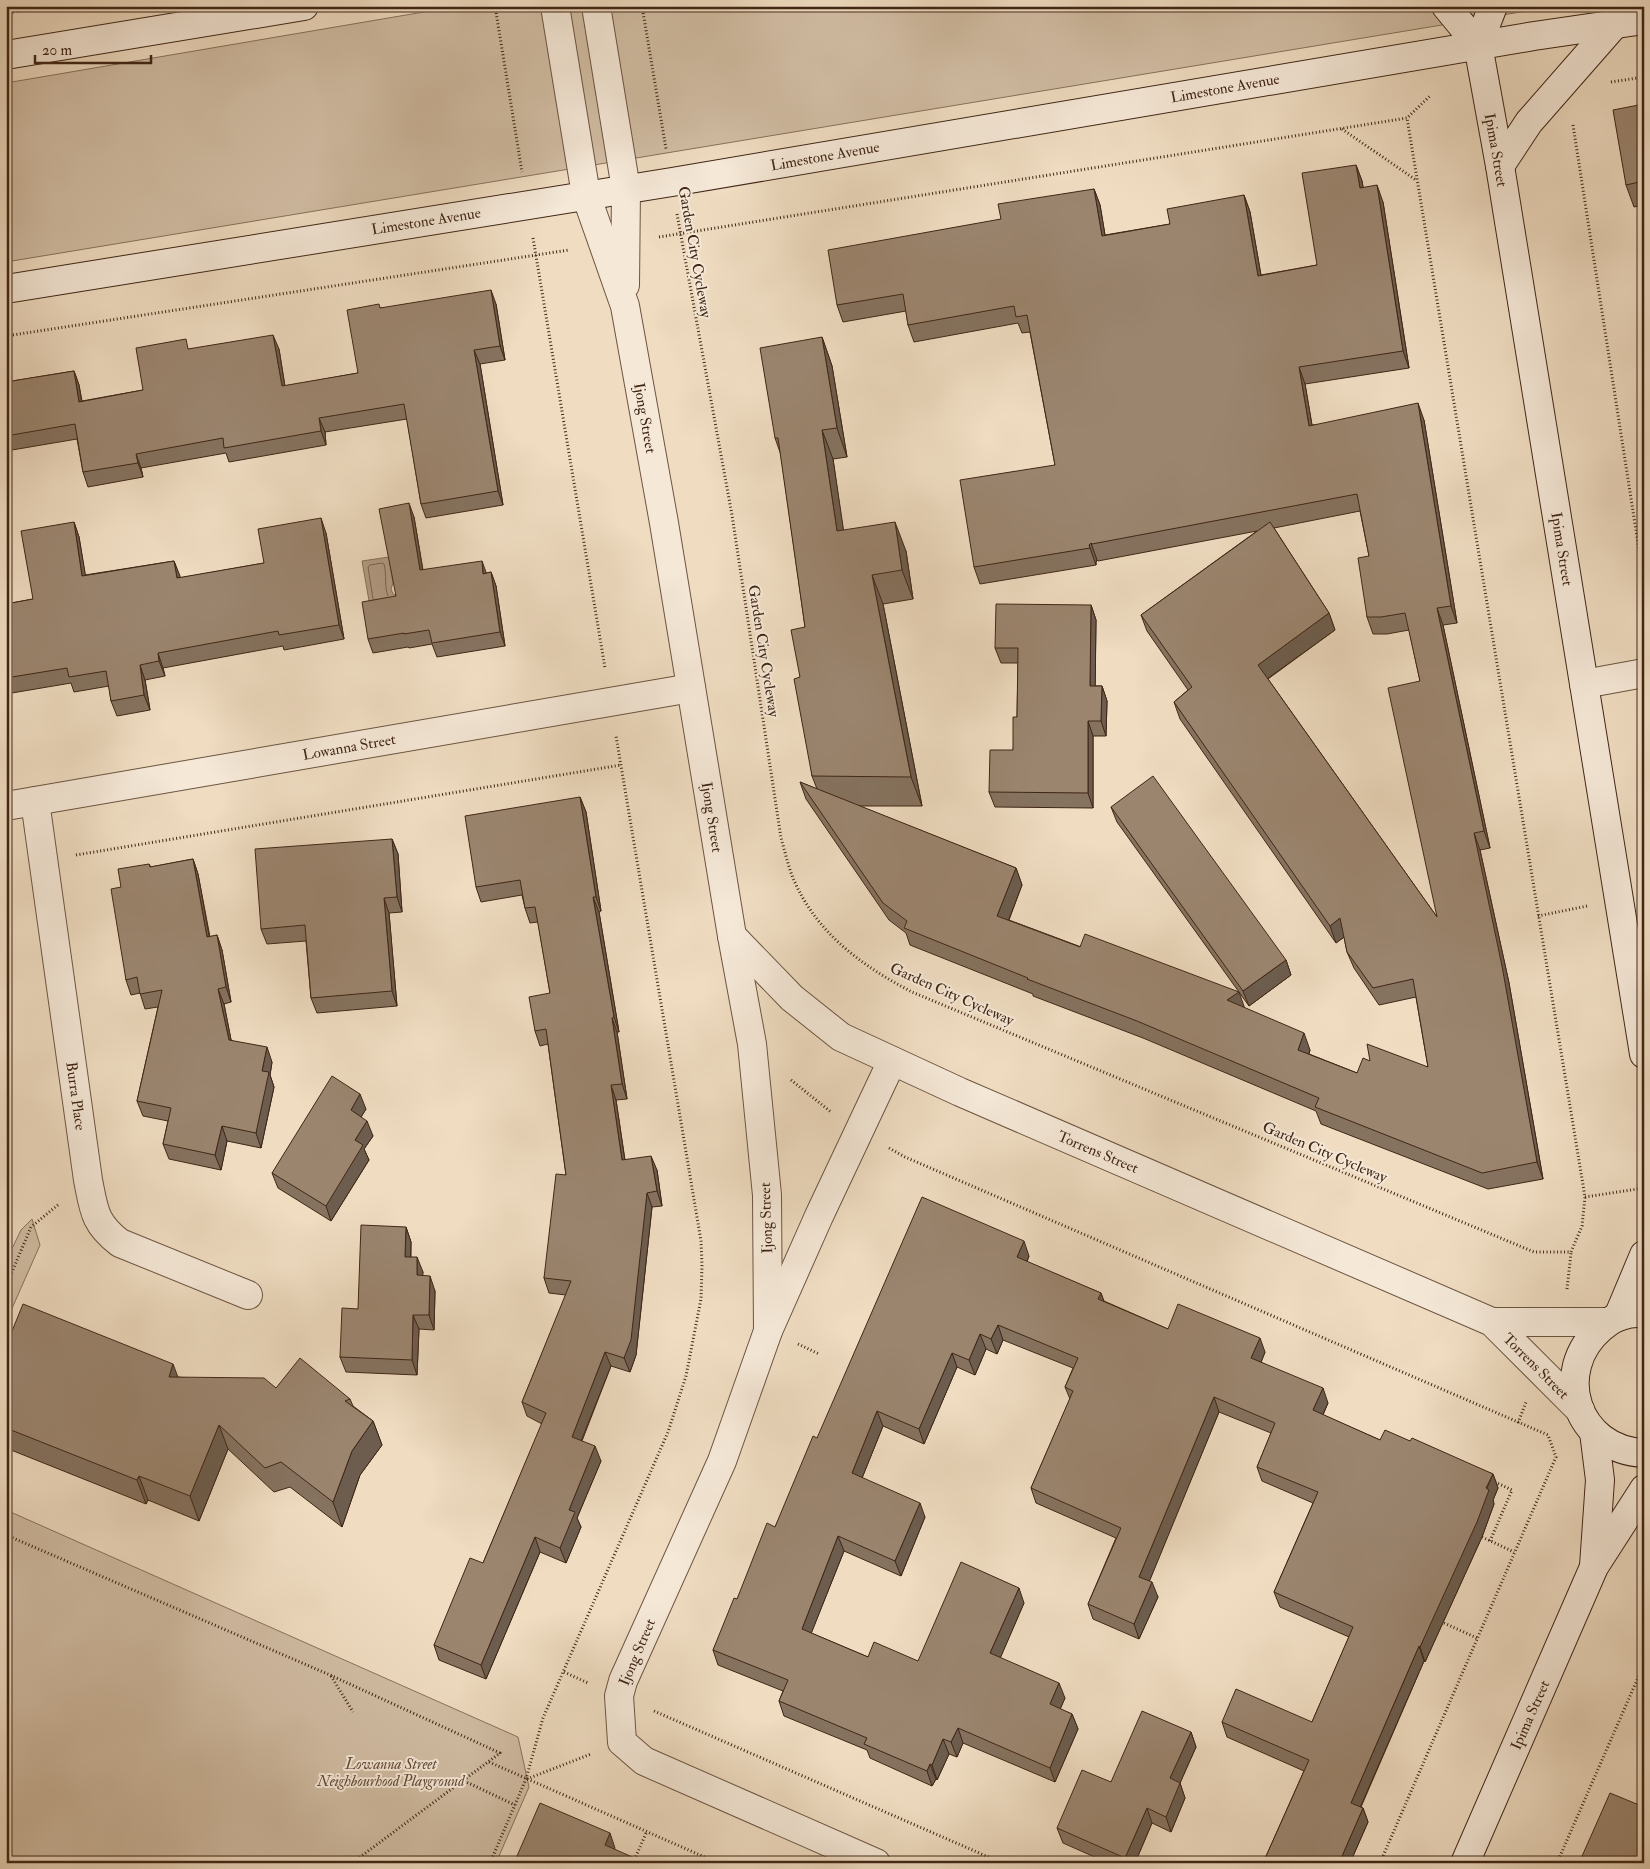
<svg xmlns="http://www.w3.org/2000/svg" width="1650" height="1869" font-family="'IM FELL Double Pica',serif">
<rect width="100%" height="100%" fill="#efdcc1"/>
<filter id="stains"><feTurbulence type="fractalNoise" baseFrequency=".004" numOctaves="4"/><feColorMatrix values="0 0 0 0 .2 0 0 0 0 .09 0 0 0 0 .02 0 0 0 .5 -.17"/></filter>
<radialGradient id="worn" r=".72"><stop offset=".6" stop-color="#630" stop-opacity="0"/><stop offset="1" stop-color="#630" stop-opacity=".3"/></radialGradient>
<g fill="#d1bda4" stroke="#88725d">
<polygon points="459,6 1557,6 6,262 6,83"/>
<polygon points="32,1219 40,1245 6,1322 6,1261 21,1230"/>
<polygon points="6,1510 518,1737 529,1787 496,1863 6,1863"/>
</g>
<polygon fill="#b49e87" stroke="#866e5a" points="389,557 393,583 391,589 393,594 396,595 397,607 371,612 362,561"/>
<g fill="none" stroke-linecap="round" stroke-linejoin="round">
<path stroke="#7a624e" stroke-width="1" d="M 373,599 L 368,567 L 370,565 L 382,563 L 384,564 C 387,575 384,587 388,596"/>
<g stroke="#6c5441" stroke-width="30">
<g id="street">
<polyline points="555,6 586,195 625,306 664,523 732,936 752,1044 767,1195 768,1331"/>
<polyline points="596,6 626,189 625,285"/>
<polyline points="1584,684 1644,673"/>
<path d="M 35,801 L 88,1180 C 94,1210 94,1223 120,1243 L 248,1295"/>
<polyline points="6,806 691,688"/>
<polyline points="732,936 792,998 841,1037 960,1092 1492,1322 1580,1410"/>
<polyline points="1492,1322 1608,1322"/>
<polyline points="876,1863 644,1761 622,1742 619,1696 623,1681 722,1461 768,1331 819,1216 892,1061"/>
</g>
</g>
<g stroke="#402616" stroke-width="30">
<g id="secondary">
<polyline points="1446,6 1478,45"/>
<polyline points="1493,6 1478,45 1500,166 1644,1054"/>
<polyline points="6,55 304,6"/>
<polyline points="1500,166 1529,122 1614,25"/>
<polyline points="6,289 672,182 1534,36 1644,20"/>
<path d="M 1644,1313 C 1628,1312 1613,1317 1601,1328 C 1551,1371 1576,1450 1644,1453"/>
<polyline points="1618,1317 1644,1255"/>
<polyline points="1594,1432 1600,1480 1594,1566"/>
<polyline points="1465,1863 1594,1567 1644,1489"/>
</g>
</g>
<g stroke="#402616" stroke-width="3" stroke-dasharray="1 2.5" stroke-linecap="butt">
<polyline points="495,6 522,172"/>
<polyline points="642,6 666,149"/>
<polyline points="6,13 51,6"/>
<polyline points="1611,82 1644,77"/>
<polyline points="1573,125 1644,582"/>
<polyline points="1342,129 1416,180"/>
<path d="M 677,214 L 732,515 L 781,838 C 785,851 788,866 793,878 C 816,933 862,966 912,992 L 1534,1252 L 1571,1252 L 1582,1226 L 1585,1197 L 1407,118"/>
<polyline points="659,237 1407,118 1431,95"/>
<polyline points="533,238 605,668"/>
<polyline points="6,336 569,250"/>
<polyline points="76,855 621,765"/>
<polyline points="1538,916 1587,906"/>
<polyline points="791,1080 831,1112"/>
<polyline points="889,1148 905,1157 1548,1435 1556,1457 1380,1863"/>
<polyline points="1585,1197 1644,1188"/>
<polyline points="6,1286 31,1227 59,1204"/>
<polyline points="1567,1289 1571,1253"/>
<polyline points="798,1344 819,1354"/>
<polyline points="1518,1423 1526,1402"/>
<polyline points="6,1535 330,1675 500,1753 352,1863"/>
<polyline points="1482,1537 1514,1552"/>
<polyline points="1490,1541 1512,1490 1493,1481"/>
<polyline points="1444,1623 1477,1638"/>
<polyline points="564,1672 588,1683"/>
<polyline points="331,1676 353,1712"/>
<polyline points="654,1711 1002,1863"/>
<polyline points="489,1762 718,1863"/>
<polyline points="527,1779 591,1754"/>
<polyline points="464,1781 515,1805"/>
<polyline points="490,1863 526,1779 543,1718 668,1432 686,1376 701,1299 702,1265 701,1241 616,736"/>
<polyline points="633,1863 647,1831"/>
<polyline points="702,1863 704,1857"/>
<polyline points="1557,1863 1644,1664"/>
</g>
<use href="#street" stroke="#f5e8d7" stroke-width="28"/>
<use href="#secondary" stroke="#f5e8d7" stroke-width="28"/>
</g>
<g fill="#85725f" stroke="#402616" fill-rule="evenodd">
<polygon points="1644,104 1644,205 1634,207 1626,185"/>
<path d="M 1356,165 L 1362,181 L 1363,187 L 1383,202 L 1409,368 L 1305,384 L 1312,425 L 1424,420 L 1457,623 L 1443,625 L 1490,848 L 1480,850 L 1509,983 L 1543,1179 L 1488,1189 L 1321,1124 L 1316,1111 L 1143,1038 L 1033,996 L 1033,994 L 910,945 L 906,933 L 889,920 L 806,799 L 800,782 L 817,789 L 812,776 L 800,677 L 805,627 L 781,455 L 775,438 L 822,337 L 832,366 L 847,457 L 833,459 L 843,530 L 906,551 L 913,599 L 883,604 L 922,806 L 859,806 L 1016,868 L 1022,885 L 1009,920 L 1244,1008 L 1310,1050 L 1309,1054 L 1357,1073 L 1370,1061 L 1428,1067 L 1416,997 L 1379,1005 L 1354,968 L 1347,952 L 1344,937 L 1336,943 L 1180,719 L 1174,702 L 1188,690 L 1147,631 L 1141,615 L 1257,531 L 1098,561 L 1097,560 L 1096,562 L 1096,565 L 980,584 L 974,567 L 1055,465 L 1030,332 L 1022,333 L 1018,323 L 914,342 L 908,325 L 906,311 L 843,322 L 837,305 L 1001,219 L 1094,189 L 1100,205 L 1105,235 L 1170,224 L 1244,195 L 1250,212 L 1261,275 L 1317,265 ZM 1360,511 L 1369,556 L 1367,617 L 1373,634 L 1387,634 L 1409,630 L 1420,681 L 1437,917 L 1268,679 L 1335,630 L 1329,613 L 1274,528 Z"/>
<polygon points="496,304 505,360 480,364 503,505 426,518 421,504 407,419 325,432 326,445 229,462 226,453 141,468 143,477 88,487 83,472 77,439 6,451 6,382 74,371 79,385 82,401 143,390 190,349 279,349 285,386 358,373 380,308"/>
<polygon points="414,517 423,570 487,573 491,572 496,586 505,646 437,657 432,644 409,648 408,647 373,653 368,639 396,596"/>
<polygon points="74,522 79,537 85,575 174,561 180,578 264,563 326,533 344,639 284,650 283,646 163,668 165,676 145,680 150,710 117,716 111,701 109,686 74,692 71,683 6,694 6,604 33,599"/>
<polygon points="1091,605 1096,620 1095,686 1102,686 1107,701 1106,736 1093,736 1093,808 995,807 989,792 1013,750 1017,717 1018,663 1001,663 995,648"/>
<polygon points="580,797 586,812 601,911 599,912 619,1032 617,1032 627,1099 616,1100 625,1160 657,1170 662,1206 652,1207 636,1355 630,1372 611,1366 582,1441 601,1461 577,1518 581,1527 566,1563 540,1552 486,1679 439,1660 434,1645 483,1563 542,1424 527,1416 522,1402 566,1295 549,1293 544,1278 566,1175 548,1044 540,1046 535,1031 550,993 538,922 530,923 525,908 522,895 481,902 476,887"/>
<polygon points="1111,807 1286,960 1291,975 1249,1006 1117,822"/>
<polygon points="392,839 398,854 402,912 389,913 397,1006 317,1013 311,998 306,941 267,944 261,929"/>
<polygon points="193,859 198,874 210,937 217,935 222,950 231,1002 224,1004 231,1040 272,1062 270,1075 274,1087 261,1148 227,1141 221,1170 169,1159 163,1144 168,1121 143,1116 137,1101 158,1007 145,1009 140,993 131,995 126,980 121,887 149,864 151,867"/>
<polygon points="366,1109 361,1117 373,1136 364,1149 369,1160 331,1221 278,1188 272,1173"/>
<polygon points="406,1227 411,1242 411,1257 423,1272 422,1276 435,1291 434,1330 419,1329 417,1375 346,1372 340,1357 358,1309"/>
<polygon points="1029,1256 1027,1262 1101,1293 1104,1301 1168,1329 1265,1352 1261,1362 1328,1403 1323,1415 1380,1440 1410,1441 1493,1474 1498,1488 1493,1500 1494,1504 1482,1537 1425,1662 1424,1661 1361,1807 1363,1808 1368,1822 1350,1863 1263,1863 1304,1771 1227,1737 1222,1722 1312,1722 1349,1637 1280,1607 1274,1592 1313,1503 1262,1481 1257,1467 1271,1433 1219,1412 1149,1581 1158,1597 1139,1639 1093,1619 1088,1604 1116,1538 1036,1503 1031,1488 1070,1399 1065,1387 1073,1368 1003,1340 997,1354 986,1349 975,1375 957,1367 924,1444 883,1426 862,1478 925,1517 901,1576 844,1551 811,1633 868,1657 918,1661 1024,1603 1000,1658 1065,1698 1060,1709 1072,1714 1078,1729 1055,1782 963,1743 957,1757 949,1754 937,1780 936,1779 932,1786 870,1758 867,1750 784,1716 779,1701 783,1691 718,1665 713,1650 737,1599 775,1527 817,1438"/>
<polygon points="6,1346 178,1377 276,1388 350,1399 353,1406 373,1421 382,1445 360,1475 342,1527 290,1487 274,1492 228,1449 199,1521 148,1500 146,1504 6,1448"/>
<polygon points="1191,1732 1196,1747 1180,1783 1185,1798 1171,1832 1152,1823 1135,1863 1108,1863 1063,1843 1057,1828 1111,1782"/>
</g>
<g fill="#6c5d4e" stroke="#402616">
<polygon points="1356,165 1362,181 1366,205 1360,188"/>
<polygon points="1377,185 1383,202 1409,368 1403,351"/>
<polygon points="1094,189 1100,205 1108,253 1102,236"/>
<polygon points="1244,195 1250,212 1264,293 1258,276"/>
<polygon points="491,290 496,304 505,360 500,346"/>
<polygon points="273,335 279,349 287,400 282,386"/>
<polygon points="822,337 832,366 847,457 837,428"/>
<polygon points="474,350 480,364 503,505 498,491"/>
<polygon points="1299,367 1305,384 1315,443 1309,426"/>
<polygon points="74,371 79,385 84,416 79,402"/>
<polygon points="1418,403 1424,420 1457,623 1451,606"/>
<polygon points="319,418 325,432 326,445 321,431"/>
<polygon points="822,430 833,459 848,560 837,531"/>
<polygon points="136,454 141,468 143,477 138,463"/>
<polygon points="409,503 414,517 425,584 420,570"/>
<polygon points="321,518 326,533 344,639 339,625"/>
<polygon points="74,522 79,537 88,590 82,576"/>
<polygon points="895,522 906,551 913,599 902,570"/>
<polygon points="1091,543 1097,560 1096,562 1096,565 1090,548 1089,545"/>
<polygon points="174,561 180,576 182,593 177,578"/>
<polygon points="482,561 487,575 483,574"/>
<polygon points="491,572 496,586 505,646 500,632"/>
<polygon points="872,575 883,604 922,806 911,777"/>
<polygon points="1091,605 1096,620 1095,701 1090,686"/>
<polygon points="1437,608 1443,625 1490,848 1484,831"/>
<polygon points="1329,613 1335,630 1264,681 1258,665"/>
<polygon points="158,653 163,668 165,676 159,661"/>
<polygon points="140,665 145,680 150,710 144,695"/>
<polygon points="1102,686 1107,701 1106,736 1101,721"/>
<polygon points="1088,721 1093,736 1093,808 1088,793"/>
<polygon points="580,797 586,812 601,911 596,897"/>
<polygon points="1474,833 1480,850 1509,983 1543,1179 1537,1162"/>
<polygon points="392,839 398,854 402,912 397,897"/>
<polygon points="193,859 198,874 212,952 207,937"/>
<polygon points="1016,868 1022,885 1004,932 997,916"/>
<polygon points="593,897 599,912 619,1032 614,1017"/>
<polygon points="384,898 389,913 397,1006 392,991"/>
<polygon points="1340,918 1347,935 1336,943 1330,926"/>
<polygon points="217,935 222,950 231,1002 226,987"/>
<polygon points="1286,960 1291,975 1249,1006 1243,991"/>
<polygon points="218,989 224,1004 234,1055 229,1040"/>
<polygon points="1239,992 1245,1009 1227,1000"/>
<polygon points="612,1018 617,1032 627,1099 622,1084"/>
<polygon points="1304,1033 1310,1050 1304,1067 1298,1050"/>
<polygon points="267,1047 272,1062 270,1075 274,1087 261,1148 256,1133 262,1071"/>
<polygon points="611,1085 616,1100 627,1175 622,1160"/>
<polygon points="360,1094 366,1109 356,1125 351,1110"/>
<polygon points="367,1121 373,1136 364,1149 369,1160 331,1221 326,1206 355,1140"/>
<polygon points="222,1126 227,1141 221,1170 215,1155"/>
<polygon points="651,1156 657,1170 662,1206 657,1191"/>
<polygon points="647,1193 652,1207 636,1355 630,1372 624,1358"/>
<polygon points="406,1227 411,1242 410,1272 405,1257"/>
<polygon points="1024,1241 1029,1256 1022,1272 1017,1257"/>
<polygon points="417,1257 423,1272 422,1290 417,1275"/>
<polygon points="430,1276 435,1291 434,1330 429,1315"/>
<polygon points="1101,1293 1106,1308 1098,1299"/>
<polygon points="413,1315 419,1329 417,1375 412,1360"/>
<polygon points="998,1325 1003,1340 997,1354 991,1339"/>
<polygon points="980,1334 986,1349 975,1375 969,1360"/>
<polygon points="1260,1338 1265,1352 1257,1373 1251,1358"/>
<polygon points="605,1352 611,1366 577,1451 572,1437"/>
<polygon points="952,1353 957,1367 924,1444 919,1429"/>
<polygon points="173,1364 182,1388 169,1377"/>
<polygon points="1323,1388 1328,1403 1318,1425 1313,1410"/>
<polygon points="1214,1397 1219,1412 1145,1592 1139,1577"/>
<polygon points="877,1411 883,1426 858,1488 852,1473"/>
<polygon points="373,1421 382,1445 360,1475 342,1527 333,1502 352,1451"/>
<polygon points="219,1425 228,1449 199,1521 190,1496"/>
<polygon points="595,1446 601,1461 577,1518 581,1527 566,1563 560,1548 569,1510"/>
<polygon points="1493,1474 1498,1488 1493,1500 1494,1504 1482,1537 1425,1662 1420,1647"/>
<polygon points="139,1476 148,1500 146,1504 137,1480"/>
<polygon points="920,1503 925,1517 901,1576 895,1561"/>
<polygon points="838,1536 844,1551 807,1644 802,1629"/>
<polygon points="535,1537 540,1552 486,1679 481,1665"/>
<polygon points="1152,1582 1158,1597 1139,1639 1134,1624"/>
<polygon points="1019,1588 1024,1603 996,1668 990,1653"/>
<polygon points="1419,1646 1424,1661 1356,1817 1351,1803"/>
<polygon points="1059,1683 1065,1698 1056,1719 1050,1704"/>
<polygon points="1072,1714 1078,1729 1055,1782 1050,1768"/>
<polygon points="958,1728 963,1743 957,1757 951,1742"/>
<polygon points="1191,1732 1196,1747 1180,1783 1185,1798 1171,1832 1166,1817 1170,1778"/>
<polygon points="943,1739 949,1754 937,1780 932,1765"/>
<polygon points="930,1764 936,1779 932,1786 927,1771"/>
<polygon points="1147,1808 1152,1823 1135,1863 1127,1863 1125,1858"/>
<polygon points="1363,1808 1368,1822 1350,1863 1339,1863"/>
<polygon points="610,1833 615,1848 611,1860 605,1845"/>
</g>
<g fill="#9b856f" stroke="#402616">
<polygon points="1644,104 1644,181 1626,185 1613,110"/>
<polygon points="1356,165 1360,188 1377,185 1403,351 1299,367 1309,426 1418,403 1451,606 1437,608 1484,831 1474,833 1502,966 1537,1162 1482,1173 1315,1107 1319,1098 1137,1021 1027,979 1028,978 904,928 907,921 883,903 800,782 1016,868 997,916 1080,947 1085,934 1239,992 1227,1000 1304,1033 1298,1050 1357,1073 1363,1058 1370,1061 1367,1044 1428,1067 1413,979 1373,988 1347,952 1340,918 1330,926 1174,702 1192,687 1141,615 1270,522 1329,613 1258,665 1437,917 1388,688 1420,681 1405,613 1381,617 1367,617 1358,558 1369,556 1357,494 1092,544 1091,543 1089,545 1090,548 974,567 960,480 1055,465 1027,315 1016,317 1014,306 908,325 903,294 837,305 828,250 1001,219 998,204 1094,189 1102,236 1170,224 1167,209 1244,195 1258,276 1317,265 1302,173"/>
<polygon points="491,290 500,346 474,350 498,491 421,504 404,404 319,418 321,431 224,448 223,438 136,454 138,463 83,472 75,424 6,436 6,382 74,371 79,402 143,390 136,348 186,339 188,349 273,335 282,386 358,373 347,310 379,304 380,308"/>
<polygon points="822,337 837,428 822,430 837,531 895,522 902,570 872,575 911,777 812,776 794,679 800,677 791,630 805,627 778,438 775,438 760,348"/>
<polygon points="409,503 420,570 482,561 483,574 491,572 500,632 432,643 429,630 404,634 404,633 368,639 362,602 396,596 379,509"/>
<polygon points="321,518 339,625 279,635 278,631 158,653 159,661 140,665 144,695 111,701 106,671 69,677 67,668 6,678 6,604 33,599 21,531 74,522 82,576 174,561 177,578 264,563 258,529"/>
<polygon points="996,604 1091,605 1090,686 1102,686 1101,721 1088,721 1088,793 989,792 990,750 1013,750 1013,717 1017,717 1018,648 995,648"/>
<polygon points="1153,776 1286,960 1243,991 1111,807"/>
<polygon points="580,797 596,897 593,897 614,1017 612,1018 622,1084 611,1085 622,1160 651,1156 657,1191 647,1193 631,1340 624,1358 605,1352 572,1437 595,1446 569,1510 575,1512 560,1548 535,1537 481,1665 434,1645 470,1558 483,1563 546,1413 522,1402 571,1281 544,1278 556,1174 566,1175 546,1029 535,1031 529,997 550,993 535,907 525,908 520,880 476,887 465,816"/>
<polygon points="392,839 397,897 384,898 392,991 311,998 305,925 261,929 255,849"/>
<polygon points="193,859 207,937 217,935 226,987 218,989 229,1040 267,1047 262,1071 269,1072 256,1133 222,1126 215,1155 163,1144 171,1108 137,1101 162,990 140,994 137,977 126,980 111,889 121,887 118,869 149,864 150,867"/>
<polygon points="332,1076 360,1094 351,1110 367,1121 355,1140 363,1145 326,1206 272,1173"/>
<polygon points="922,1197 1024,1241 1017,1257 1101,1293 1098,1299 1168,1329 1178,1304 1260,1338 1251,1358 1323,1388 1313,1410 1380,1440 1385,1430 1410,1441 1412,1438 1493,1474 1486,1488 1489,1490 1477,1522 1420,1647 1419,1646 1351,1803 1363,1808 1339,1863 1263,1863 1309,1760 1222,1722 1236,1689 1312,1722 1353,1627 1274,1592 1318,1492 1257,1467 1275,1423 1214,1397 1139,1577 1152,1582 1134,1624 1088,1604 1121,1528 1031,1488 1073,1391 1065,1387 1078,1358 998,1325 991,1339 980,1334 969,1360 952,1353 919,1429 877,1411 852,1473 920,1503 895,1561 838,1536 802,1629 868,1657 874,1642 918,1661 961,1562 1019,1588 990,1653 1059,1683 1050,1704 1072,1714 1050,1768 958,1728 951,1742 943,1739 932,1765 930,1764 927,1771 864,1744 867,1738 779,1701 788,1680 713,1650 734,1598 737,1599 767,1523 775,1527 813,1436 817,1438"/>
<polygon points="361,1225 406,1227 405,1257 417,1257 417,1275 430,1276 429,1315 413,1315 412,1360 340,1357 342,1308 358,1309"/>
<polygon points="23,1304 173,1364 169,1377 264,1378 276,1388 300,1358 350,1399 345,1401 373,1421 352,1451 333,1502 281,1462 265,1468 219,1425 190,1496 139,1476 137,1480 6,1428 6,1346"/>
<polygon points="1142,1711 1191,1732 1170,1778 1180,1783 1166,1817 1147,1808 1125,1858 1057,1828 1082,1770 1111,1782"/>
<polygon points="1610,1793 1644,1807 1644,1863 1579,1863"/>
<polygon points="540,1803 610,1833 605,1845 646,1863 514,1863"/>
</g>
<g text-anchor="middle" stroke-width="4" stroke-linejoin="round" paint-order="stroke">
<g font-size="15" fill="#402616" stroke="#f5e8d7">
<text transform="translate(1225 88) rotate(-10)" y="5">Limestone Avenue</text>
<text transform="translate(1496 150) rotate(80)" y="5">Ipima Street</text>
<text transform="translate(825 156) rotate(-10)" y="5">Limestone Avenue</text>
<text transform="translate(426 221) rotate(-9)" y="5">Limestone Avenue</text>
<text transform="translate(695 252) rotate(80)" y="5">Garden City Cycleway</text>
<text transform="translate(645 418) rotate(80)" y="5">Ijong Street</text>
<text transform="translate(1562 549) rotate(81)" y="5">Ipima Street</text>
<text transform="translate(764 651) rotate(81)" y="5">Garden City Cycleway</text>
<text transform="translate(349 747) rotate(-10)" y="5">Lowanna Street</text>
<text transform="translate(712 817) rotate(81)" y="5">Ijong Street</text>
<text transform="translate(952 994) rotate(24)" y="5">Garden City Cycleway</text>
<text transform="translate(76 1096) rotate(82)" y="5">Burra Place</text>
<text transform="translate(1098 1152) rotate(23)" y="5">Torrens Street</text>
<text transform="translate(1325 1152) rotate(23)" y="5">Garden City Cycleway</text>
<text transform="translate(766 1218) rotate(-92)" y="5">Ijong Street</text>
<text transform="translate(1536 1366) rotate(45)" y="5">Torrens Street</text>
<text transform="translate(637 1652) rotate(-67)" y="5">Ijong Street</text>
<text transform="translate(1530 1715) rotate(-66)" y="5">Ipima Street</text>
</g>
<g font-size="15" font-style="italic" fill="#644c3a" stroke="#f5e8d7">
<text x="391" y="1769">Lowanna Street<tspan x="391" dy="17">Neighbourhood Playground</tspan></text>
</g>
</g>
<rect width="1650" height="1869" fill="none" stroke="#efdcc1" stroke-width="25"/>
<rect x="8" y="8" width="1635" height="1854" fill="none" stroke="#402616" stroke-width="2.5"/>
<rect x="12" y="12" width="1625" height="1844" fill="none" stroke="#402616"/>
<path d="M35 55v8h116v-8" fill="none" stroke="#402616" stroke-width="2.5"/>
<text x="42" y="55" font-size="15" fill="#402616" stroke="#f5e8d7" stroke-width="4" paint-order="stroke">20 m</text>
<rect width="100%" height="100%" filter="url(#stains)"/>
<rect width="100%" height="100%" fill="url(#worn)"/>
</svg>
